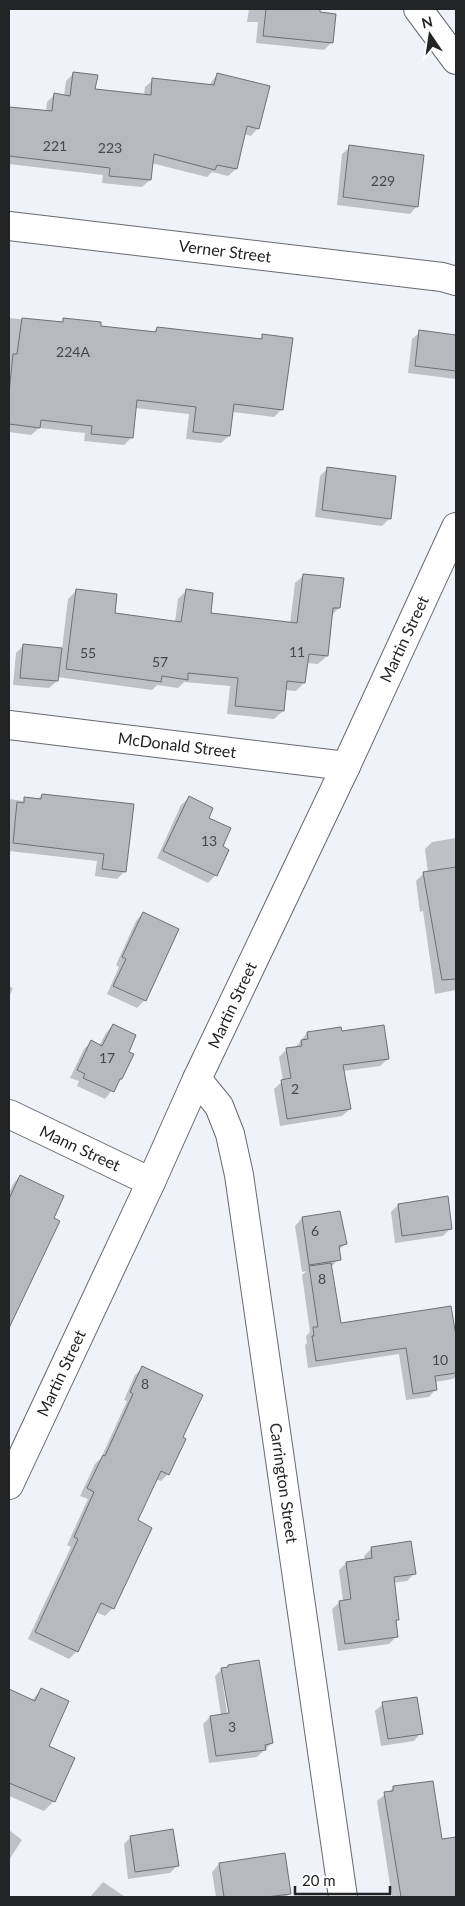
<svg xmlns="http://www.w3.org/2000/svg" width="465" height="1906" font-family="Lato,sans-serif">
<rect width="100%" height="100%" fill="#eff2f8"/>
<g fill="#0003" fill-rule="evenodd">
<polygon points="249,9 319,9 318,13 332,42 324,50 256,43 258,22 247,22"/>
<polygon points="74,73 94,91 144,96 145,87 153,80 209,85 217,75 258,128 251,136 244,134 236,169 228,176 212,172 207,177 151,163 150,180 142,187 102,183 103,175 9,164 9,108 46,112 47,102 54,95 64,96 66,81"/>
<polygon points="350,147 417,206 410,214 337,205 342,154"/>
<polygon points="9,318 60,323 64,319 99,327 153,333 157,328 258,340 263,336 282,409 274,417 232,412 229,436 221,443 186,439 189,414 135,408 131,438 124,445 84,441 85,433 39,428 31,435 9,432"/>
<polygon points="420,332 456,336 456,379 408,373 412,339"/>
<polygon points="327,469 390,518 382,526 315,517 320,476"/>
<polygon points="304,575 339,608 331,616 327,656 318,664 307,663 304,683 296,691 285,690 283,711 274,719 227,714 230,686 184,682 178,688 157,685 152,690 57,677 57,681 49,688 13,685 16,653 24,645 62,649 68,599 77,590 113,614 175,622 178,599 186,591 209,614 290,624 295,583"/>
<polygon points="42,795 132,805 124,872 117,879 95,876 97,861 9,851 9,799 23,801 25,799 37,800"/>
<polygon points="189,798 207,818 221,847 216,875 208,883 157,858 181,805"/>
<polygon points="456,838 456,990 435,994 423,911 420,912 416,881 423,874 428,873 425,849 432,842"/>
<polygon points="143,913 145,1000 137,1008 107,994 119,967 116,965 136,921"/>
<polygon points="9,986 13,988 9,997"/>
<polygon points="113,1025 127,1052 121,1079 105,1099 77,1086 79,1081 70,1078 84,1049 91,1042 99,1046 106,1033"/>
<polygon points="307,1033 341,1033 388,1059 380,1066 343,1071 350,1109 342,1116 280,1126 274,1089 283,1081 279,1057 287,1049 295,1048"/>
<polygon points="20,1176 52,1219 58,1221 9,1327 9,1193 13,1184"/>
<polygon points="398,1205 451,1228 443,1236 395,1243 391,1212"/>
<polygon points="302,1218 345,1244 338,1251 339,1259 331,1267 340,1324 450,1307 456,1346 456,1376 453,1379 435,1382 436,1389 429,1397 406,1400 399,1354 308,1368 305,1345 307,1343 306,1336 310,1332 302,1275 307,1271 302,1272 295,1226"/>
<polygon points="143,1368 181,1438 168,1474 161,1481 155,1479 137,1520 150,1528 113,1608 105,1616 96,1612 77,1651 69,1659 28,1639 71,1547 67,1545 88,1499 80,1496 95,1464 101,1458 127,1401 124,1400 135,1375"/>
<polygon points="372,1548 414,1574 407,1581 393,1583 397,1620 395,1622 397,1636 389,1644 338,1651 332,1609 340,1602 343,1601 339,1570 346,1563 365,1560 364,1556"/>
<path d="M 228,1666 L 272,1743 L 257,1757 L 209,1763 L 203,1724 L 210,1717 L 221,1715 L 215,1676 L 222,1669 ZM 221,1671 L 223,1671 L 231,1719 L 228,1719 Z"/>
<polygon points="42,1689 47,1747 73,1758 53,1802 44,1811 9,1796 9,1699 15,1693 32,1700"/>
<polygon points="383,1704 421,1733 414,1741 381,1746 375,1711"/>
<polygon points="393,1788 441,1841 456,1838 456,1897 392,1897 377,1801"/>
<polygon points="9,1830 22,1840 9,1860"/>
<polygon points="131,1837 178,1865 170,1873 128,1879 124,1844"/>
<polygon points="219,1864 290,1893 286,1897 216,1897 212,1872"/>
<polygon points="103,1882 124,1896 123,1897 90,1897"/>
</g>
<g fill="#b6b9be" stroke="#6e7075">
<polygon points="266,9 320,9 320,12 336,14 333,43 263,36"/>
<polygon points="73,72 98,75 95,89 151,95 152,78 214,85 217,73 270,86 259,129 247,126 237,169 217,165 215,170 154,154 151,180 109,176 110,168 9,156 9,107 52,111 54,93 70,96"/>
<polygon points="349,145 424,155 418,207 343,197"/>
<polygon points="22,318 63,322 63,318 101,322 101,326 156,332 157,327 262,339 262,334 293,338 283,410 234,404 230,436 193,432 196,407 137,400 133,438 91,434 92,426 41,420 40,428 9,424 9,393 13,354 17,354"/>
<polygon points="419,330 456,335 456,371 415,366"/>
<polygon points="327,467 396,476 391,519 322,510"/>
<polygon points="303,574 344,578 340,608 333,608 328,656 309,654 305,683 287,681 284,711 235,706 238,678 188,673 188,680 162,676 161,682 66,669 76,589 117,594 115,613 181,622 186,589 213,593 211,613 297,623"/>
<polygon points="23,644 62,648 58,681 20,678"/>
<polygon points="42,794 134,804 126,872 102,869 104,854 13,843 17,802 24,803 24,797 41,799"/>
<polygon points="189,796 213,808 209,818 231,828 223,846 229,850 217,876 163,851"/>
<polygon points="456,867 456,979 442,980 423,872"/>
<polygon points="143,912 179,929 146,1001 113,986 126,959 122,957"/>
<polygon points="113,1024 136,1035 129,1052 134,1054 122,1079 120,1079 114,1092 83,1078 85,1074 77,1070 91,1040 102,1046"/>
<polygon points="384,1025 389,1059 343,1065 351,1109 287,1119 281,1080 291,1078 286,1048 302,1046 301,1040 308,1039 307,1032 341,1027 342,1031"/>
<polygon points="20,1175 64,1196 54,1218 60,1221 9,1328 9,1199"/>
<polygon points="448,1196 452,1229 402,1236 398,1204"/>
<polygon points="340,1211 347,1244 339,1246 341,1260 309,1265 302,1217"/>
<polygon points="331,1263 341,1323 451,1306 456,1336 456,1373 435,1376 437,1390 413,1394 406,1348 316,1361 312,1336 314,1336 313,1327 318,1327 309,1266"/>
<polygon points="142,1366 203,1395 183,1437 186,1439 169,1475 161,1471 138,1520 152,1528 114,1609 101,1603 78,1652 35,1632 78,1539 74,1537 94,1492 87,1488 103,1455 105,1456 133,1394 130,1392"/>
<polygon points="411,1541 416,1574 394,1577 399,1620 396,1620 398,1637 345,1644 339,1601 351,1599 346,1562 372,1558 371,1547"/>
<polygon points="259,1660 273,1743 265,1745 266,1750 216,1756 210,1716 229,1713 221,1668 228,1667 228,1665"/>
<polygon points="41,1688 69,1701 49,1746 75,1758 55,1802 9,1783 9,1689 35,1701"/>
<polygon points="417,1697 423,1734 388,1739 382,1702"/>
<polygon points="433,1781 442,1839 456,1837 456,1897 401,1897 384,1792 393,1791 393,1786"/>
<polygon points="173,1829 179,1866 135,1872 130,1836"/>
<polygon points="285,1853 291,1894 266,1897 224,1897 219,1863"/>
</g>
<g fill="none" stroke-linecap="round" stroke-linejoin="round">
<g stroke="#67696e" stroke-width="30">
<g id="minor">
<polyline points="418,9 456,60"/>
<polyline points="9,226 442,277 456,281"/>
<polyline points="9,725 346,766"/>
<polyline points="197,1079 219,1106 230,1134 239,1175 343,1897"/>
<polyline points="9,1114 151,1182"/>
<polyline points="9,1485 151,1182 197,1079 346,766 456,527"/>
</g>
</g>
<use href="#minor" stroke="#fff" stroke-width="28"/>
</g>
<g text-anchor="middle" stroke-width="4" stroke-linejoin="round" paint-order="stroke">
<g font-size="14" fill="#47484b">
<text x="55" y="151">221</text>
<text x="110" y="153">223</text>
<text x="383" y="186">229</text>
<text x="73" y="357">224A</text>
<text x="297" y="657">11</text>
<text x="88" y="658">55</text>
<text x="160" y="667">57</text>
<text x="209" y="846">13</text>
<text x="107" y="1063">17</text>
<text x="295" y="1094">2</text>
<text x="315" y="1236">6</text>
<text x="322" y="1284">8</text>
<text x="440" y="1365">10</text>
<text x="145" y="1389">8</text>
<text x="232" y="1732">3</text>
</g>
<g font-size="16" fill="#222325" stroke="#fff">
<text transform="translate(225 251) rotate(7)" y="6">Verner Street</text>
<text transform="translate(404 639) rotate(-65)" y="6">Martin Street</text>
<text transform="translate(177 745) rotate(7)" y="6">McDonald Street</text>
<text transform="translate(232 1005) rotate(-65)" y="6">Martin Street</text>
<text transform="translate(80 1148) rotate(25)" y="6">Mann Street</text>
<text transform="translate(61 1373) rotate(-65)" y="6">Martin Street</text>
<text transform="translate(284 1483) rotate(82)" y="6">Carrington Street</text>
</g>
</g>
<rect width="465" height="1906" fill="none" stroke="#222325" stroke-width="20"/>
<g transform="translate(430 35) rotate(347)" stroke="#ffffff" stroke-width="4" paint-order="stroke">
<path d="M0-4L9 19L0 12L-9 19Z" fill="#222325"/>
<text y="-8" font-size="14" font-weight="bold" text-anchor="middle" fill="#222325">N</text>
</g>
<path d="M295 1886v8h95v-8" fill="none" stroke="#222325" stroke-width="2.5"/>
<text x="302" y="1886" font-size="15" fill="#222325" stroke="#ffffff" stroke-width="4" paint-order="stroke">20 m</text>
</svg>
